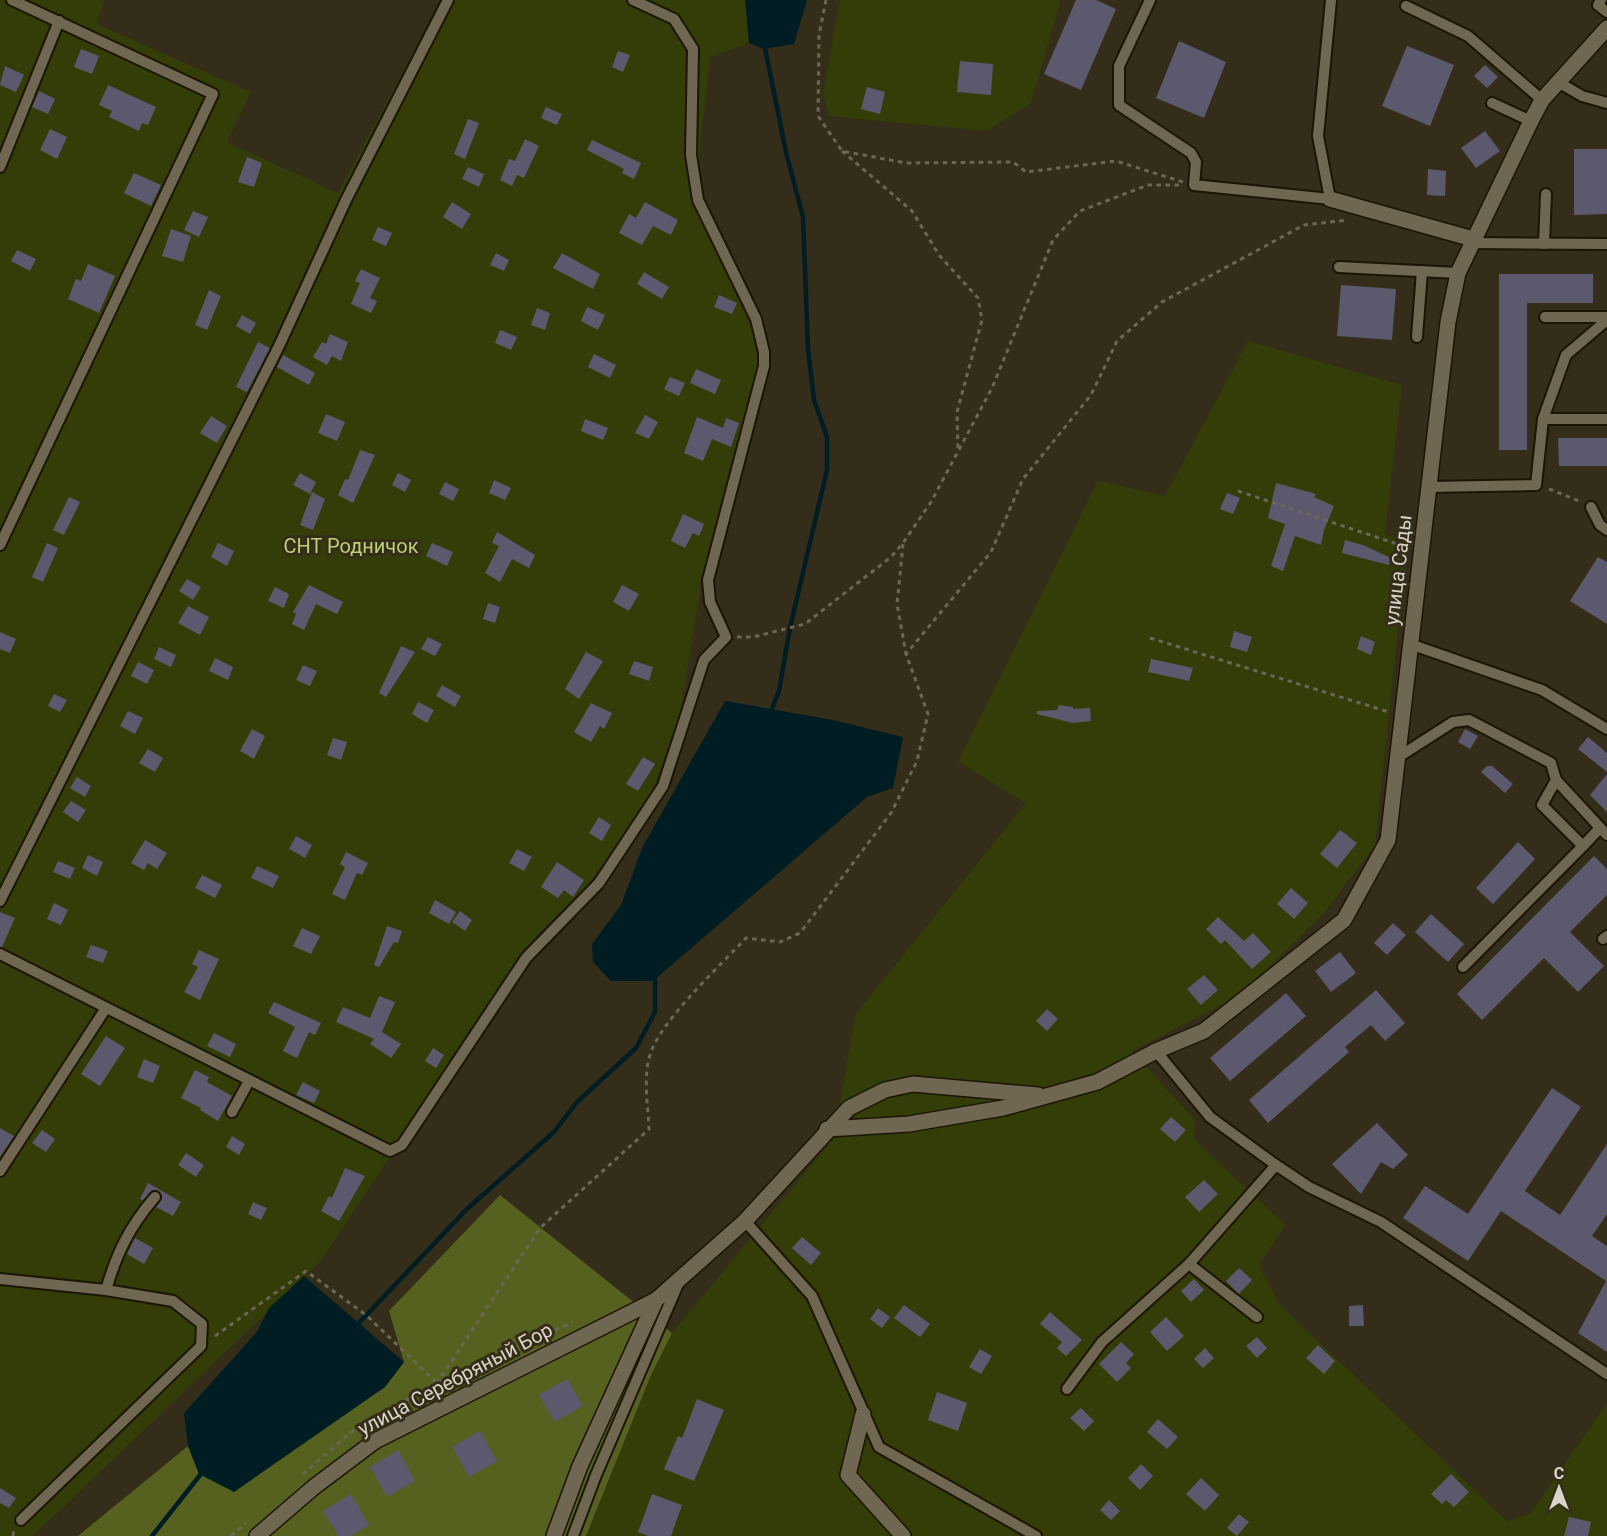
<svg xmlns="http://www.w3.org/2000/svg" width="1607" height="1536" font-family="Roboto,sans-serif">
<rect width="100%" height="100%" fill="#342d19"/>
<g fill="#343d08">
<polygon points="0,0 104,0 97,24 251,92 227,142 338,193 441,0 745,0 749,43 710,57 694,200 763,351 702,579 680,715 651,795 590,883 538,934 320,1262 33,1536 0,1536"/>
<polygon points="840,0 1059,0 1060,3 1031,103 987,131 829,116 823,93"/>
<polygon points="1248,341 1402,385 1385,534 1407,544 1375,845 1324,913 1241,995 1132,1051 1195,1120 1194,1139 1285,1225 1259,1265 1279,1304 1507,1521 1530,1514 1607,1403 1607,1536 586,1536 651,1375 672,1333 834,1138 855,1015 1026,803 958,762 1098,481 1165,496"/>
</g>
<polygon fill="#56611f" points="500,1195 672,1333 651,1375 586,1536 78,1536 188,1446 199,1474 385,1387 404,1362 389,1311"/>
<g fill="#011d24">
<polygon points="745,0 807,0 794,44 764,49 749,43"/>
<polygon points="725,701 833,720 903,737 893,788 867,797 653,981 611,981 593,962 592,944 621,905 643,846"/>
<polygon points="304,1276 404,1362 385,1387 234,1492 199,1474 188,1446 184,1413 257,1332 269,1308"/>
</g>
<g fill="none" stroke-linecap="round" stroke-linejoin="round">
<g stroke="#011d24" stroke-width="4.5">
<polyline points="764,43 786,152 803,217 808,349 814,400 827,437 827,470 790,628 779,691 770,714"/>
<polyline points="356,1326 467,1209 554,1132 577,1102 636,1048 655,1012 655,977"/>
<polyline points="152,1536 204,1470"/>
</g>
</g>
<g fill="#5c596e">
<polygon points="1076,0 1096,0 1116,9 1081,90 1044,74"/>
<polygon points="1179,41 1226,62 1204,118 1156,98"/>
<polygon points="1407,46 1454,65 1430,126 1382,106"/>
<polygon points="81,49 99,56 92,74 74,67"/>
<polygon points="618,51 630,55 623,72 612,67"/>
<polygon points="960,61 993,64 991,95 957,92"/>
<polygon points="1485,65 1498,77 1487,88 1474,76"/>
<polygon points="5,66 24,75 16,92 0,85"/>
<polygon points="108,85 156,107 148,125 142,123 139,131 109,117 112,111 99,105"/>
<polygon points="867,87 885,92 880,114 861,109"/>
<polygon points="39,91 55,99 48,114 32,107"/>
<polygon points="546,107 562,114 557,125 541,118"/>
<polygon points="468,119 479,123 465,159 454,154"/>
<polygon points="50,129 67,137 57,159 40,150"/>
<polygon points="1485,131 1500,151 1476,168 1461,148"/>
<polygon points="525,139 539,146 524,178 517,175 512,186 500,180 509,159 515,161"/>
<polygon points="592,140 641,163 634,179 622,173 624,169 587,150"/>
<polygon points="1574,149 1607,149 1607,214 1574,215"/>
<polygon points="247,157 262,163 254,187 238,182"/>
<polygon points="468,167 484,174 479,187 462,179"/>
<polygon points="1428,169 1446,171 1445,196 1427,195"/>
<polygon points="134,173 161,185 151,206 124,193"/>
<polygon points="452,202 471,214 462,229 443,217"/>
<polygon points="645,202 678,220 671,235 653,226 642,245 619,233 629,214 636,218"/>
<polygon points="193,211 208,217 199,237 184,230"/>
<polygon points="378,227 392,233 386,246 372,240"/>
<polygon points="171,229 191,236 183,262 162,256"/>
<polygon points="17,250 36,259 30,271 11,261"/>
<polygon points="496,253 509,260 504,271 490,265"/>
<polygon points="562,253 600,274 593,289 553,268"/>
<polygon points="88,264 115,276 99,313 68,299 76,279 81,281"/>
<polygon points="361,269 380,278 370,298 377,301 371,313 351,304 360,283 355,281"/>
<polygon points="644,272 669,287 662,299 637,284"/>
<polygon points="1499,274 1593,274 1593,303 1527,303 1527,450 1499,450"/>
<polygon points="1341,285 1396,289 1392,340 1337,336"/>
<polygon points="209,290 221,296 207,330 195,325"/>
<polygon points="719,295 737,303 732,314 714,307"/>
<polygon points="587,307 605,315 598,330 581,321"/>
<polygon points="537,308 550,313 545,330 531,325"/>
<polygon points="242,315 256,323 250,334 236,326"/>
<polygon points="500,330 517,337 511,350 495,343"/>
<polygon points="330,334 348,342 341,361 332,356 327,365 313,357 322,342 326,344"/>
<polygon points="258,342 270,348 247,392 236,387"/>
<polygon points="594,354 616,365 610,378 588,367"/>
<polygon points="283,355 315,373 309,385 277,367"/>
<polygon points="696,369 721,380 715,394 690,383"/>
<polygon points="670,377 685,383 679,396 664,389"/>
<polygon points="326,414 345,422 337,441 318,433"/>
<polygon points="645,415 658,422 649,439 635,433"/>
<polygon points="211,416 227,426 217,443 200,433"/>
<polygon points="697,417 723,428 726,418 739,423 731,447 712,439 703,461 684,453"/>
<polygon points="585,419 608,428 603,440 581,431"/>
<polygon points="1558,438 1607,438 1607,466 1559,466"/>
<polygon points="360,450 375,455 353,503 338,495 345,479 348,480"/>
<polygon points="300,473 316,482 310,494 293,485"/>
<polygon points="398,473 411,480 405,492 392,485"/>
<polygon points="494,480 511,488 505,500 489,493"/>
<polygon points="445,482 459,489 453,501 439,494"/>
<polygon points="1276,483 1316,494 1314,497 1334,506 1324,530 1321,545 1295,536 1283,571 1271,566 1285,524 1268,518"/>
<polygon points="312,492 325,499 313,530 300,525"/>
<polygon points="1227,493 1240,498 1233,514 1220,509"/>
<polygon points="69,497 80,502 64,535 53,530"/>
<polygon points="683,514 704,524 699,536 693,533 685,548 671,541"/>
<polygon points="497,532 535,555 529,568 512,559 500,582 485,573 499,546 492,543"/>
<polygon points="1345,540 1363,545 1391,558 1389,565 1342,553"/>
<polygon points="47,543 58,548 43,582 32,577"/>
<polygon points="218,543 234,551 227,566 211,557"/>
<polygon points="432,543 453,552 447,566 426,556"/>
<polygon points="1598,557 1607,562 1607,624 1570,601"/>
<polygon points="187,579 201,587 193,600 179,591"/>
<polygon points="309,585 343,602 337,614 316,604 304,630 292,624 296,614 293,612"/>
<polygon points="622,585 639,594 629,611 613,602"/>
<polygon points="275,587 289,594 284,608 268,601"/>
<polygon points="488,603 500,607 495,623 483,619"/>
<polygon points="188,606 209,617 200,635 178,623"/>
<polygon points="1234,631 1252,637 1247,652 1230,647"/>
<polygon points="0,632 16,639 10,653 0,649"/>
<polygon points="1361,636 1375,642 1371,655 1357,649"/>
<polygon points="428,637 442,644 435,656 421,649"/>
<polygon points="401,646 415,652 386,697 379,693"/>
<polygon points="159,647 176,655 171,667 154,659"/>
<polygon points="586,652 603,661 579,699 565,689"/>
<polygon points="215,658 233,667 228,680 209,671"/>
<polygon points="1151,659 1193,668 1189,681 1148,672"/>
<polygon points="634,661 653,667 649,681 629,674"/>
<polygon points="138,662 154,670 147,684 131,676"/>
<polygon points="303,665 317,671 310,686 296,680"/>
<polygon points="442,685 461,696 455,707 436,696"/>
<polygon points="54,694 67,700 60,712 48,706"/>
<polygon points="418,702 434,710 427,723 412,714"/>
<polygon points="591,703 612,713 604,729 600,726 591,742 574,732"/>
<polygon points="1059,705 1073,707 1073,709 1090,708 1091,721 1073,723 1037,714 1037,711 1057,710"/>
<polygon points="128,711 143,718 135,734 120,726"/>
<polygon points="252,729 265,736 254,759 240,751"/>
<polygon points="1465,729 1478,736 1470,749 1458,742"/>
<polygon points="1588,737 1607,753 1607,772 1578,749"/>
<polygon points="333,738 347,742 341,760 327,755"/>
<polygon points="148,749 163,758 155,772 139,763"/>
<polygon points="643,757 655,764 638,791 626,784"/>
<polygon points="1487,766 1492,766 1513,784 1505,793 1481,772"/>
<polygon points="1607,774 1607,812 1590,795"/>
<polygon points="77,777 91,786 85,797 70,788"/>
<polygon points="71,801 86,810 78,822 63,812"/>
<polygon points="599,817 611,825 602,841 589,833"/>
<polygon points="1340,830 1357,843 1337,868 1320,854"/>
<polygon points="296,836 312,845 305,858 289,849"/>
<polygon points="145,840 167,853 157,869 148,863 144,870 131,863"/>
<polygon points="1518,842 1535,859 1493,904 1476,888"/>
<polygon points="517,849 532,857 524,871 509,863"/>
<polygon points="346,852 368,863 362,875 357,873 345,900 332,894 345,867 340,864"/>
<polygon points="88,855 103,862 97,876 82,868"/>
<polygon points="1594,856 1607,869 1607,895 1570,932 1604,966 1578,992 1544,958 1482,1020 1457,994"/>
<polygon points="58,861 75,868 70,879 53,872"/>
<polygon points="557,862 584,880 573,897 564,890 558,898 541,887"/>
<polygon points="257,866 279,876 273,888 251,878"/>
<polygon points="202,875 222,885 215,898 195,888"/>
<polygon points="1291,888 1308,903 1294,919 1277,904"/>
<polygon points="435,900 456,912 449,924 429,913"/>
<polygon points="54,903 68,910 61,925 47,919"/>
<polygon points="460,911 472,920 465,931 452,922"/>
<polygon points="0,912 15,918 2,947 0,947"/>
<polygon points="1431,914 1464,944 1448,962 1415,932"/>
<polygon points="1218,917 1244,941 1253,933 1271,952 1252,969 1225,940 1221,944 1206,929"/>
<polygon points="1393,923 1406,935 1387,955 1374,943"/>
<polygon points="387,926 402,931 398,943 394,942 379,967 374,965"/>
<polygon points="302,928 320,936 311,954 293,946"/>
<polygon points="91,945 108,951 103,963 86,957"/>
<polygon points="199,950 219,959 200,1000 184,992 198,967 192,964"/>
<polygon points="1340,952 1356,973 1331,992 1315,971"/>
<polygon points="1204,975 1218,990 1201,1005 1187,989"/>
<polygon points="1376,990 1405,1023 1385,1041 1371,1025 1345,1047 1349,1052 1268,1123 1249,1100"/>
<polygon points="1286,993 1306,1016 1230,1081 1210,1058"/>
<polygon points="379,996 395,1002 382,1032 401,1044 391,1058 370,1044 374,1039 336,1022 343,1007 370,1018"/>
<polygon points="274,1002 321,1023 315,1035 309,1032 297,1058 283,1051 295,1027 268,1013"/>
<polygon points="1047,1009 1058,1019 1047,1031 1036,1021"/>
<polygon points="214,1033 236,1044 230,1057 207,1046"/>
<polygon points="106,1036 125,1048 100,1086 81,1074"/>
<polygon points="433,1048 444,1055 436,1068 425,1061"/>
<polygon points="144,1059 160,1066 153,1083 137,1077"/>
<polygon points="195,1070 209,1077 207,1082 232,1096 218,1121 200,1110 201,1108 181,1098"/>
<polygon points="303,1082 320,1091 314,1103 296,1095"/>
<polygon points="1552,1088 1581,1107 1525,1191 1560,1215 1607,1144 1607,1214 1592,1236 1607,1246 1607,1352 1578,1333 1606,1281 1501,1211 1468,1261 1403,1218 1425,1186 1468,1214"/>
<polygon points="1171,1117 1186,1130 1175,1142 1160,1129"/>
<polygon points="1377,1123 1408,1155 1393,1169 1381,1162 1361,1194 1332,1164"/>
<polygon points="0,1128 14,1136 0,1157"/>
<polygon points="42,1130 55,1139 46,1152 32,1143"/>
<polygon points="232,1136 245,1144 239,1155 226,1147"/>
<polygon points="186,1153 204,1165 196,1177 178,1165"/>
<polygon points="345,1168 365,1176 339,1221 321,1211 329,1196 332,1198"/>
<polygon points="1204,1180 1218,1194 1199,1212 1185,1197"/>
<polygon points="148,1183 181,1202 173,1216 156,1207 162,1199 159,1191 152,1190 143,1200 140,1199"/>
<polygon points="253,1202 267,1208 261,1220 248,1214"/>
<polygon points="802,1237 821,1253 811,1265 792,1248"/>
<polygon points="135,1238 153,1248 144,1264 127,1254"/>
<polygon points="1239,1268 1252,1280 1239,1294 1226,1281"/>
<polygon points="1194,1279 1204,1290 1191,1302 1181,1291"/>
<polygon points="904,1305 930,1324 920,1337 894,1318"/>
<polygon points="1363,1305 1364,1326 1349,1326 1349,1306"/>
<polygon points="878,1308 890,1317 882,1328 870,1319"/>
<polygon points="1050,1312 1082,1340 1066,1356 1057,1348 1062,1342 1040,1324"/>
<polygon points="1166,1317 1184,1336 1167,1351 1150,1332"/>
<polygon points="1257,1337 1267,1348 1257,1358 1246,1346"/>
<polygon points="1121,1342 1134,1354 1126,1363 1131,1368 1117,1382 1099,1364"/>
<polygon points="1318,1345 1335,1361 1324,1374 1306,1358"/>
<polygon points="1205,1348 1214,1358 1203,1368 1194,1359"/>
<polygon points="980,1349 992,1356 981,1374 969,1367"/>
<polygon points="567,1379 583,1406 555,1422 539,1395"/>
<polygon points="937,1392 967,1403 958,1431 928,1420"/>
<polygon points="697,1399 724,1410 694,1481 664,1469 678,1436 682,1438"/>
<polygon points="1081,1408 1094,1421 1084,1431 1070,1418"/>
<polygon points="1158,1419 1178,1437 1167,1449 1147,1432"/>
<polygon points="480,1431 497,1461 469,1477 452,1447"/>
<polygon points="398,1450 415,1481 387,1497 370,1467"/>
<polygon points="1141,1464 1153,1476 1140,1490 1128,1478"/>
<polygon points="1451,1474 1469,1492 1454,1507 1446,1500 1442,1504 1431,1494"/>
<polygon points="1201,1478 1219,1495 1205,1511 1186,1494"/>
<polygon points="0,1488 16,1498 9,1508 0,1503"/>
<polygon points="351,1494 369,1525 350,1536 338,1536 323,1511"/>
<polygon points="652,1494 682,1505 671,1536 648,1536 638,1532"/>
<polygon points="1109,1500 1120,1511 1111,1520 1100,1510"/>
<polygon points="1239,1514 1249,1522 1237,1536 1227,1528"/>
<polygon points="1569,1517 1591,1522 1588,1536 1564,1536"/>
</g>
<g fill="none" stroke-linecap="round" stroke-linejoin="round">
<g stroke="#1c1503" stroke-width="14">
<g id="lane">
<polyline points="1150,0 1119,66 1119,105 1191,153 1196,162 1194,185 1330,199 1318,136 1331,0"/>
<polyline points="1601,0 1598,5 1607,12"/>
<polyline points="1406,6 1468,36 1542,100"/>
<polyline points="1558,82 1582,96 1607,103"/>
<polyline points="1492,103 1531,121"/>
<polyline points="0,167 59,21"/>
<polyline points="1471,243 1607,244"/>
<polyline points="1544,244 1546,194"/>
<polyline points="1339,267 1458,273"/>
<polyline points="1545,317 1607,317"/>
<polyline points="1417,337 1422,271"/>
<polyline points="1543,419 1607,419"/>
<polyline points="1428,487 1536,485 1543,419 1566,355 1607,320"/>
<polyline points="1591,507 1600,525 1607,530"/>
<polyline points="0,545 213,94 12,0"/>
<polyline points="1410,644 1542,690 1607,729"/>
<polyline points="1400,756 1453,722 1469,720 1551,763 1556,780 1542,805 1583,846 1463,967"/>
<polyline points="1556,780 1607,835"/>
<polyline points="1583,846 1600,828"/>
<polyline points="0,901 279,346 346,200 448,0"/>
<polyline points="1603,939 1607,936"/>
<polyline points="0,954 390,1151 402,1145 526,958 599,883 663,786 704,660 726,637 710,602 708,580 764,366 764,352 756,319 698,200 691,155 693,49 674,19 633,0"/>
<polyline points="1156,1051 1210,1117 1276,1165 1309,1187 1381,1222 1607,1374"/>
<polyline points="232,1112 249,1081"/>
<polyline points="0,1171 106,1008"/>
<polyline points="745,1221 812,1296 879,1447 1036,1536"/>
<polyline points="1189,1264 1257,1317"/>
<polyline points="0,1279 106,1290 173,1301 202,1324 201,1346 21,1520"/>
<path d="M 106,1290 C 117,1252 130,1226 155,1197"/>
<polyline points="1067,1389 1102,1342 1189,1264 1276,1165"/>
<polyline points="573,1536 596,1475 678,1284"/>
</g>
</g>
<g stroke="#1c1503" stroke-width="18">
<g id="street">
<polyline points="1330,199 1473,239"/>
<polyline points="827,1129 909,1124 1003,1108 1097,1082 1156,1051 1204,1031 1344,920 1388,840 1448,322 1458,273 1531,121 1542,100 1607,28"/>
<polyline points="863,1414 848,1475 903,1536"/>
<polyline points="257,1536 314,1487 375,1441 656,1300"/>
<polyline points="554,1536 580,1466 656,1300 745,1221 849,1108 885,1090 913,1084 1038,1095"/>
</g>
</g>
<g stroke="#6c6654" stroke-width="3" stroke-dasharray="4.5 4.5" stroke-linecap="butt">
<polyline points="826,0 819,35 818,116 842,151 906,163 1013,162 1026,172 1116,161 1183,182"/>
<polyline points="842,151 912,211 939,255 978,298 982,320 957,412 958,449"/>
<polyline points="1549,489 1579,501"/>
<polyline points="1238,491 1409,548"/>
<polyline points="903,544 897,604 906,654"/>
<polyline points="737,637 753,637 805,624 891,557 903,543 931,502 992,388 1053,240 1080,211 1148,185 1183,185"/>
<polyline points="1150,638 1389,712"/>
<polyline points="215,1336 306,1271 366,1315 437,1383 573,1322"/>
<path d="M 303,1474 L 355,1429 L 437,1383 L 540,1228 L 649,1129 C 648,1106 643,1077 650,1055 C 659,1022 722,964 746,938 L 780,942 L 800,933 L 891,813 L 917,761 L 928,714 L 906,654 L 991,552 L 1023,479 L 1091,395 L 1117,341 L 1162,302 L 1304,225 L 1348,220"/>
<polyline points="13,1536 14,1529"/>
<polyline points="231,1536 246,1523"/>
</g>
<use href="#lane" stroke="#6f6751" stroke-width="10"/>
<use href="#street" stroke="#6f6751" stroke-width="15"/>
</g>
<g text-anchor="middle" stroke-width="6" stroke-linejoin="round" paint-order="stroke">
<g font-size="20" fill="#bed073" stroke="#342d19">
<text x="351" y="553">СНТ Родничок</text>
</g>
<g font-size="20" fill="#dad5c9" stroke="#342d19">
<text transform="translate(1398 570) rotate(-83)" y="7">улица Сады</text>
<text transform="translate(455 1379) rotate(-28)" y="7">улица Серебряный Бор</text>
</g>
</g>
<g transform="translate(1559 1488)" stroke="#342d19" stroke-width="4.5" paint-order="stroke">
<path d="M0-4.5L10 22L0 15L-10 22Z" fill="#dad5c9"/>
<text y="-9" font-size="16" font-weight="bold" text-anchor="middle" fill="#dad5c9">С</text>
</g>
</svg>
